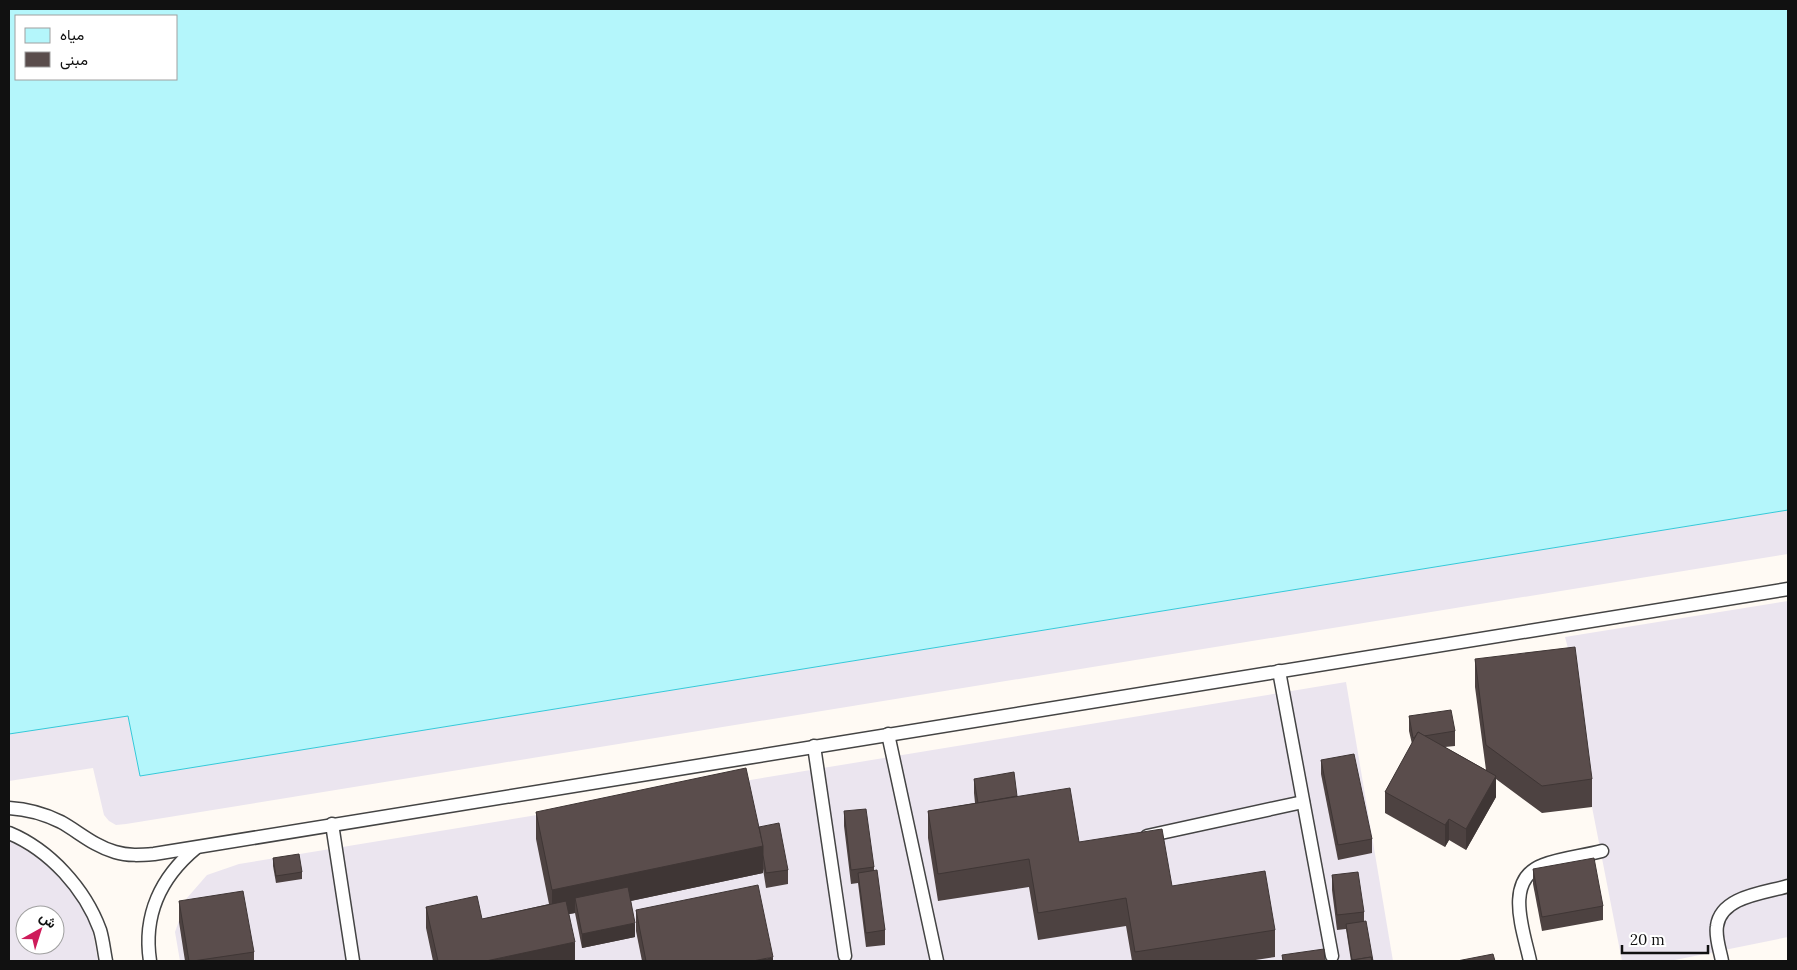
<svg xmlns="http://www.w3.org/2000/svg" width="1797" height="970" font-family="Lora,Vazirmatn,serif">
<rect width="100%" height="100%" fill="#fffaf4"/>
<g fill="#ebe5ef" fill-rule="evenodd">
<polygon points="1788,510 1788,554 126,824 116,825 109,821 104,815 93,768 9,781 9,734 128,715 140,776"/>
<polygon points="1788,601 1788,937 1670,961 1622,961 1592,807 1575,675 1565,637"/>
<polygon points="1346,682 1393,961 180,961 175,932 187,898 207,875 239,864"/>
<path d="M 9,836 L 37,853 L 74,886 L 90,916 L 98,961 L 9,961 ZM 25,915 L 55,915 L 55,945 L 25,945 Z"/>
</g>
<path fill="#b4f6fb" stroke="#34c9d9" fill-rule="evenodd" d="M 9,9 L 1788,9 L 1788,510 L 140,776 L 128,716 L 9,734 ZM 16,16 L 176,16 L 176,79 L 16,79 Z"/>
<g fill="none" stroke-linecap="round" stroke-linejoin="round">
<g stroke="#444" stroke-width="15">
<g id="service">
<polyline points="1279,671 1332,956"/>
<polyline points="888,734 937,961"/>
<polyline points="814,746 845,956"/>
<path d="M 9,808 C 26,809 45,814 61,822 C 79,832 94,846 115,852 C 128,856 141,855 154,854 L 1788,589"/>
<polyline points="332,824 353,961"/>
<path d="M 9,833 C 50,850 85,889 100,930 C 103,940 104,951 106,961"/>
<polyline points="1147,836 1303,802"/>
<path d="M 150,961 C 143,915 161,877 196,848"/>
<path d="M 1530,961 C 1524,932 1503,880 1543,865 C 1561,858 1583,856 1602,851"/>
<path d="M 1722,961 C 1720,950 1715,937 1717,926 C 1721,896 1765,893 1788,886"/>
</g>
</g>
<use href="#service" stroke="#fff" stroke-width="12"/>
</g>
<g fill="#4d4241">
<polygon points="1475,659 1592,779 1592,807 1542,813 1496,779 1496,797 1466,850 1449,840 1445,847 1385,813 1385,792 1412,744 1409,731 1409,716 1455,731 1455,746 1445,747 1486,770 1475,687"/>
<polygon points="1321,760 1372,839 1372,853 1338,860 1321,774"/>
<polygon points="974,779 1017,796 1079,842 1172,886 1275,930 1275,957 1249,961 1132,961 1126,926 1038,940 1029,887 938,901 928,838 928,811 975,803 974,793"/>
<polygon points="844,811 874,867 874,871 885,930 885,945 866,947 858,883 851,884 844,826"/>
<polygon points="536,812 759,827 788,870 788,884 766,888 763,869 763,873 631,901 635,937 582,948 575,913 569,914 575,961 433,961 426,928 426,907 482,919 549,904 536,839"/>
<polygon points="273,858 302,872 302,879 276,883 273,866"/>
<polygon points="1533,869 1603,906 1603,920 1542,931 1533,884"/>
<polygon points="1332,875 1364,912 1364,921 1373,961 1351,961 1346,929 1337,930 1332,890"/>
<polygon points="179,901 254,952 254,961 185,961 179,922"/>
<polygon points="636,910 773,961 642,961 636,931"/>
</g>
<g fill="#3f3635">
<polygon points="1496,776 1496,797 1466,850 1466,829"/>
<polygon points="1449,819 1449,840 1445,847 1445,825"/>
<polygon points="763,846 763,873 578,912 575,898 575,913 552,917 552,890"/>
<polygon points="635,923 635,937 582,948 582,934"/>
<polygon points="575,942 575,961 486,961"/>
<polygon points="773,957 773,961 753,961"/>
</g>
<g fill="#5a4d4c" stroke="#3f3635">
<polygon points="1575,647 1592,779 1542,786 1486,745 1475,659"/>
<polygon points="1451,710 1455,731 1424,736 1418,732 1415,737 1413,738 1409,716"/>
<polygon points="1418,732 1496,776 1466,829 1449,819 1445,825 1385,792"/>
<polygon points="1354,754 1372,839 1338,845 1321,760"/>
<polygon points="746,768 763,846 552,890 536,812"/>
<polygon points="1014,772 1017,796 978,803 974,779"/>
<polygon points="1070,788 1079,842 1162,829 1172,886 1265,871 1275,930 1135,952 1126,898 1038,913 1029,859 938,874 928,811"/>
<polygon points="866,809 874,867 851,870 844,811"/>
<polygon points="779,823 788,870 766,873 763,855 763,846 759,827"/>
<polygon points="299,854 302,872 276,876 273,858"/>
<polygon points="1594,858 1603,906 1542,917 1533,869"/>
<polygon points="877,870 885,930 866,933 858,873"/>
<polygon points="1358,872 1364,912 1337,915 1332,875"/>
<polygon points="758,885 773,957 753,961 646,961 636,910"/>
<polygon points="628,887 635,923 582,934 575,898"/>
<polygon points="243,891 254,952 193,961 189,961 179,901"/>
<polygon points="477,896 482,919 566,901 575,942 486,961 438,961 426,907"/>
<polygon points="1366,921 1373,961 1371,957 1352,960 1346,924"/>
<polygon points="1324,949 1325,961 1283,961 1282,955"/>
<polygon points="1493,954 1495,961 1457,961"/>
<polygon points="1371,957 1372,961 1347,961"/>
</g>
<rect width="1797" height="970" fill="none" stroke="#111111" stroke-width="20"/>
<rect x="15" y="15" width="162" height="65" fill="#ffffff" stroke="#a0a0a0"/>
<rect x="25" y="28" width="25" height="15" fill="#b4f6fb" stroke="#a0a0a0"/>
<text x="60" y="40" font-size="15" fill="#111111">مياه</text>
<rect x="25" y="52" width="25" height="15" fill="#5a4d4c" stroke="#a0a0a0"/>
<text x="60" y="65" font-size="15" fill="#111111">مبنى</text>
<g transform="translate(40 930) rotate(39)"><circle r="24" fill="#ffffff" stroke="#a0a0a0"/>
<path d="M0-4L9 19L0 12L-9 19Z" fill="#ce1b5a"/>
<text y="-8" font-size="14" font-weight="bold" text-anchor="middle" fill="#111111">ش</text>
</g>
<path d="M1622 945v8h86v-8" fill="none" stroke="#111111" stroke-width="2.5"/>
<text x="1630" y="945" font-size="15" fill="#111111" stroke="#ffffff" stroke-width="4" paint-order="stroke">20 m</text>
</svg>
